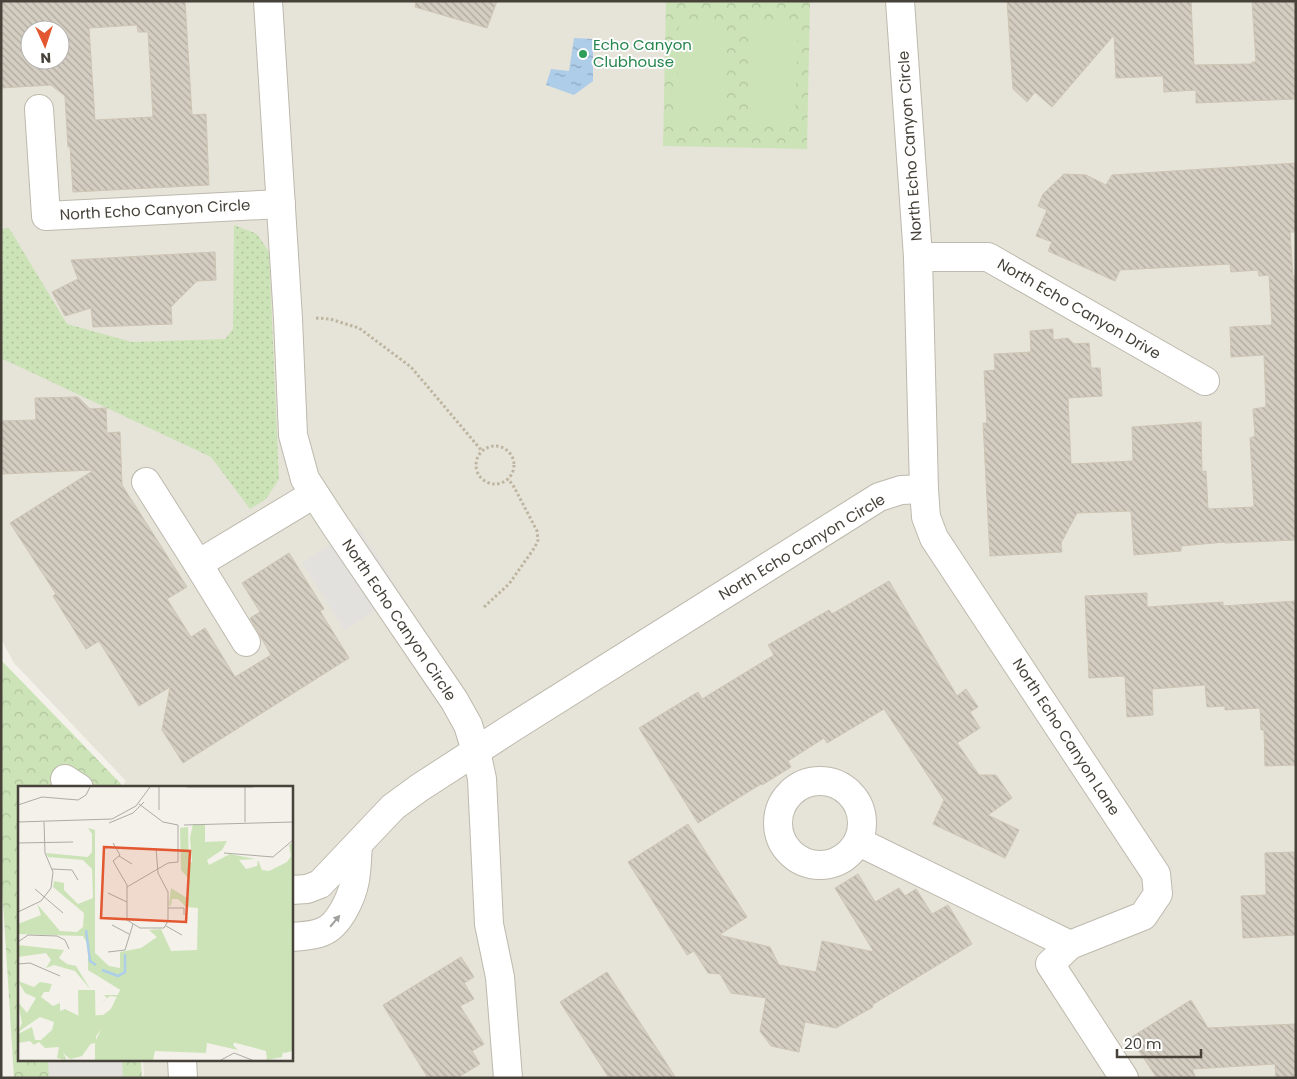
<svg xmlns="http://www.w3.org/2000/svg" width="1297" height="1079" font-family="Poppins,sans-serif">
<defs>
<pattern id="grass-dots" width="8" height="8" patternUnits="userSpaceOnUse" patternTransform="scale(1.25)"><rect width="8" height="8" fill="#cce3b7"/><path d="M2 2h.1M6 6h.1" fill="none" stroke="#b1c49e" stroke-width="1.8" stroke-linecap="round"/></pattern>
<pattern id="park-crowns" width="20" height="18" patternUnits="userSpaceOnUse" patternTransform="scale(1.25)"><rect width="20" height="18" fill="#cce3b7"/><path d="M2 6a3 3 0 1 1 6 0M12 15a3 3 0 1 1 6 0" fill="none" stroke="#b1c49e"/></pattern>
<pattern id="water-ripples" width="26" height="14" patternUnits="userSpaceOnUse" patternTransform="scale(1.25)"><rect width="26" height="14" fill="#adcde9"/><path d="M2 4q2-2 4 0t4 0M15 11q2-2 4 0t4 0" fill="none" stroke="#8fa8be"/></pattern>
<pattern id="building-back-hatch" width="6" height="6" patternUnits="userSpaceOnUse" patternTransform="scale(1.25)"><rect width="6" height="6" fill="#d4cdc1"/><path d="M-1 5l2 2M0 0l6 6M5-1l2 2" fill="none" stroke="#aea89e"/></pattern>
</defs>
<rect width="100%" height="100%" fill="#f3f1ea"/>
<path fill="#e6e3d9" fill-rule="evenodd" d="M 1,1 L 1296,1 L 1296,1078 L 144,1078 L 143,1060 L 291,1060 L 291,788 L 121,788 L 126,781 L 14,663 L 1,639 ZM 30,30 L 60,30 L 60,60 L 30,60 Z"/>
<polygon fill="url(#grass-dots)" points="234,225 257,234 269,252 279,479 266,499 250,509 211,457 5,360 1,360 1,229 9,228 67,324 132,342 225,339 233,329"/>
<g fill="url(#park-crowns)">
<polygon points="666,1 810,1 807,149 663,146"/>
<polygon points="1,660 122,785 119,788 19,788 19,1060 141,1060 142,1078 14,1078 1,870"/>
</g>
<g fill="#cce3b7">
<polygon points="679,21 726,22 723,122 676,120"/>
<polygon points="750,22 798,23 795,123 748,121"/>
</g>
<g fill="#e2e1de">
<polygon points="359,527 401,594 345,630 302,563"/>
<polygon points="48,1060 122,1060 123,1078 49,1078"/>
</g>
<polygon fill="url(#water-ripples)" points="574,38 593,39 593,81 574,95 546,85 551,69 569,71"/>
<g fill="url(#building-back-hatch)" stroke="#cec5b4" fill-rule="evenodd">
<path d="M 1,1 L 185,1 L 192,115 L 206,114 L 209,185 L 73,192 L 70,147 L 68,147 L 65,96 L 51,85 L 1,88 ZM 137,25 L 138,32 L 148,32 L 153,117 L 95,120 L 89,28 ZM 30,30 L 60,30 L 60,60 L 30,60 Z"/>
<polygon points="416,1 497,1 487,28 415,7"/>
<polygon points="1007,1 1191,1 1194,65 1252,64 1252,62 1256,62 1252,1 1296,1 1296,99 1196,103 1196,90 1164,92 1163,76 1116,78 1114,35 1052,107 1035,92 1027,102 1013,89"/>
<polygon points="1296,163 1296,232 1290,232 1293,276 1296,276 1296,540 1225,543 1225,542 1181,546 1181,551 1134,555 1131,511 1077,513 1061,543 1062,552 990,556 983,423 987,423 984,371 995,370 994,354 1031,352 1030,331 1053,329 1053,340 1068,338 1074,344 1089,343 1091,368 1100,368 1102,396 1068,398 1071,464 1133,461 1132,427 1201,422 1202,472 1206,471 1208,509 1254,507 1250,438 1255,436 1253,409 1266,407 1264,355 1231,357 1230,327 1272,325 1269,275 1259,276 1258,270 1231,272 1230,264 1120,270 1115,281 1048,251 1052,242 1036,236 1047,210 1038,206 1043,194 1064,174 1086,175 1106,185 1112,175"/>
<polygon points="215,252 216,280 197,281 171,307 172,324 93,327 91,308 65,316 52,292 78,279 71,260"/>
<polygon points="78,397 90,409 106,408 107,433 120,432 122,485 187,587 167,599 191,637 205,628 235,677 271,655 250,618 260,612 242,583 289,553 324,609 320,611 349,658 183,763 162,730 170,687 139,706 99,641 86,649 53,596 56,594 10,523 94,470 1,474 1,421 36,420 35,398"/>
<polygon points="889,581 957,696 966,689 978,707 970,712 980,728 957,743 979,775 996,775 1012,798 988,815 1019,830 1005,858 933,824 944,800 884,709 827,743 824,738 788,761 791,767 762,785 761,784 698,823 639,728 698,692 702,699 774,655 768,645 829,610 832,614"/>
<polygon points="1147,593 1147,607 1223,602 1223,606 1296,601 1296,765 1265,766 1264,730 1261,730 1260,708 1225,710 1225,706 1207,707 1205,685 1152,689 1153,715 1127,717 1125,676 1089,678 1085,596"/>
<polygon points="688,824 747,917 719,935 770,947 779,965 816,972 822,941 874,952 835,888 858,874 875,902 899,888 905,896 916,889 932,914 948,905 972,944 872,1005 873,1007 836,1028 805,1022 799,1052 771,1046 760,1031 766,998 731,993 720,974 708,973 694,951 687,955 628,862"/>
<polygon points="1296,852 1296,935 1243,938 1241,896 1266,895 1265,853"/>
<polygon points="461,957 474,977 464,983 474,999 460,1006 484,1044 472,1051 480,1064 457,1078 428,1078 383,1005"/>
<polygon points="607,972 676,1078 609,1078 560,1002"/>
<polygon points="1191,1000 1208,1028 1296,1024 1296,1078 1276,1078 1275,1064 1192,1069 1196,1078 1157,1078 1130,1038"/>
</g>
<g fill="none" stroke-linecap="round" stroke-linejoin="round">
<g stroke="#beb9ad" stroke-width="30">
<g id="minor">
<polyline points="268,1 288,319 293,435 305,479 335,525 454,700 468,725 476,751 482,779 489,924 500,977 508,1078"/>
<polyline points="900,1 918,257 924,489 926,517 934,538 1156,874 1158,894 1143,916 1070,945 1050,964 1124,1078"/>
<polyline points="39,109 46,216 281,204"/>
<polyline points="918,257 988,257 1205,381"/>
<polyline points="146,482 198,564 246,642"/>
<polyline points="198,564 314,494"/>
<polyline points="65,779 79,788"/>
<circle cx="820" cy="823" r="42"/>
<polyline points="859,842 1070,945"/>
<polyline points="291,890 307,889 320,884 393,807 419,788 510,729 879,497 901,490 924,489"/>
<path d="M 291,937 C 301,936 313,936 322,932 C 339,926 352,897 355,880 C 357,869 357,856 358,845"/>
<polyline points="182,1060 183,1078"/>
</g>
</g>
<g stroke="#beb5a0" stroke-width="3" stroke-dasharray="2.5 2.5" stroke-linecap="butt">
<polyline points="316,318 330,319 359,328 411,367 482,451"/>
<circle cx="495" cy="465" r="19"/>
<polyline points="484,607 509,584 535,547 538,540 537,531 513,485 508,479"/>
</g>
<use href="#minor" stroke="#fff" stroke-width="28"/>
</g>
<defs><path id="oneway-solid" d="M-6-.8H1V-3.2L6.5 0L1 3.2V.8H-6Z" transform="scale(1.25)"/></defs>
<use fill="#a2a09c" href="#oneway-solid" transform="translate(335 921) rotate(-50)"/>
<circle fill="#2e9e5b" stroke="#fff" stroke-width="2" cx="583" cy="54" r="5"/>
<g text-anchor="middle" stroke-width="4" stroke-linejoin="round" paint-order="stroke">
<g font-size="15" fill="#27864d" stroke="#fff" text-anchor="start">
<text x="593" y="50">Echo Canyon<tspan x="593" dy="17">Clubhouse</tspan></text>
</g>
<g font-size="15" fill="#464239" stroke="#fff">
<text transform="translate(910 146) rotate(-94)" y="5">North Echo Canyon Circle</text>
<text transform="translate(155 210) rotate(-3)" y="5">North Echo Canyon Circle</text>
<text transform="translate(1079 309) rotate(30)" y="5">North Echo Canyon Drive</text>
<text transform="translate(802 547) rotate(-31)" y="5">North Echo Canyon Circle</text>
<text transform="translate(399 620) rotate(56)" y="5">North Echo Canyon Circle</text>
<text transform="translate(1066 737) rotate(57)" y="5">North Echo Canyon Lane</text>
</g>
</g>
<g transform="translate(18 786)">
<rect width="275" height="275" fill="#f3f1ea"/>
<path d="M 175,38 L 187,39 L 187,56 L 209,55 L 204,64 L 189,74 L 191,79 L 212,68 L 237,73 L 221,74 L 228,83 L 239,80 L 240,74 L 244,84 L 251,85 L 269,76 L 273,70 L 271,59 L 275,56 L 275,155 L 89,235 L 64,270 L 52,273 L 45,267 L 48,272 L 47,274 L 39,272 L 41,261 L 27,262 L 21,256 L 16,259 L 12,255 L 0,257 L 0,248 L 14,241 L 17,254 L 23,254 L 34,244 L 36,236 L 22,231 L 0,246 L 4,237 L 0,216 L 9,227 L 18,212 L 7,207 L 0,195 L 16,201 L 22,196 L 34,198 L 31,206 L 26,206 L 23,211 L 35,220 L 42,217 L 42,225 L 47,223 L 61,230 L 85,229 L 97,220 L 101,211 L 92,210 L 81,219 L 89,212 L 86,209 L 102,209 L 104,205 L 70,184 L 70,159 L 65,150 L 0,148 L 0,138 L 23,129 L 19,118 L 42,145 L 59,146 L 65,141 L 66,127 L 35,101 L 36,95 L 46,97 L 46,104 L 60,118 L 75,112 L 74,83 L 65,74 L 30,71 L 28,67 L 70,71 L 74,66 L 74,48 L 70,42 L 77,44 L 77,167 L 91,180 L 102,182 L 102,166 L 123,162 L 139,151 L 131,144 L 143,143 L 153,165 L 179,164 L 180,122 L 168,121 L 160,113 L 154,113 L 153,120 L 151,119 L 153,102 L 169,112 L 172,110 L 188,114 L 169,84 L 170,49 L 170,78 L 174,76 L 172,52 ZM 0,159 L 46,164 L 41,172 L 49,178 L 58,180 L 72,203 L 57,185 L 36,179 L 28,182 L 33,174 L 28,167 L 0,171 ZM 222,240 L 265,265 L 264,271 L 249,274 L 248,265 L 214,256 Z" fill="#cce3b7"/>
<path d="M 170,41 L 171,83 L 187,83 L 188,89 L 275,89 L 275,265 L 266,267 L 222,242 L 215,259 L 220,264 L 189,257 L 188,267 L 137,265 L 135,274 L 77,274 L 77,257 L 61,261 L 60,204 L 77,204 L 78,254 L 106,196 L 115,168 L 142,153 L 150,167 L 196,167 L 196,115 L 171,114 L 171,93 L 163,84 L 162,42 Z" fill="#cce3b7"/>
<path fill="none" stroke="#adcde9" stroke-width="2.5" d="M 68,144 L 72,175 L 78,179M 84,184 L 100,190 L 107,186 L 107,168"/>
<path fill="none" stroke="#aeaba3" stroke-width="1" d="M 141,1 L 141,24M 169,1 L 235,1M 121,18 L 145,36 L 160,39M 0,19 L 24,11 L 60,14 L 68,9 L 72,1M 0,36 L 94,33 L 118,20 L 132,1M 227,36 L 227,1M 91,37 L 115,27 L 126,16M 166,39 L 275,36M 0,57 L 55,56M 95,57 L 102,69 L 95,75 L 109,99 L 109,134 L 122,142 L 146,142 L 150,135 L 150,106 L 140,87 L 138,62M 206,67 L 255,71 L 275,54M 101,70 L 114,78M 34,83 L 54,84 L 60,94M 109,101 L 150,77 L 160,76 L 160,39M 17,103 L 45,127M 90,107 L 109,116M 150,122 L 166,122 L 166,129M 0,126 L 23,115 L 33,102 L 35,86 L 27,67 L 26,36M 94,139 L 111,148M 148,140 L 164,149M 0,156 L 10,149 L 39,150 L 47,154 L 51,163M 90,166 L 107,164 L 115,138M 0,178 L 12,177 L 42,190M 203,274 L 216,267 L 234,274"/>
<path fill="#e35731" fill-opacity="0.15" stroke="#e35731" stroke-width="2.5" d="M 86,61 L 172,65 L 168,136 L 83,132 Z"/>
<rect width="275" height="275" fill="none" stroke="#464239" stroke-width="2.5"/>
</g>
<rect width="1297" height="1079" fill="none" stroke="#464239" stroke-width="5"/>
<g transform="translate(45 45) rotate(177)"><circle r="24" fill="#ffffff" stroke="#b5b3b0"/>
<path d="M0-4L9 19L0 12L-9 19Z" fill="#e35731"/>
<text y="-8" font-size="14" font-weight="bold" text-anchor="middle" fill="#464239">N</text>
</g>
<path d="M1117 1049v8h84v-8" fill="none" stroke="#464239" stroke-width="2.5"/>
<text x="1124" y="1049" font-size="15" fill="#464239" stroke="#ffffff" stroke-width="4" paint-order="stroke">20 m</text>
</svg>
